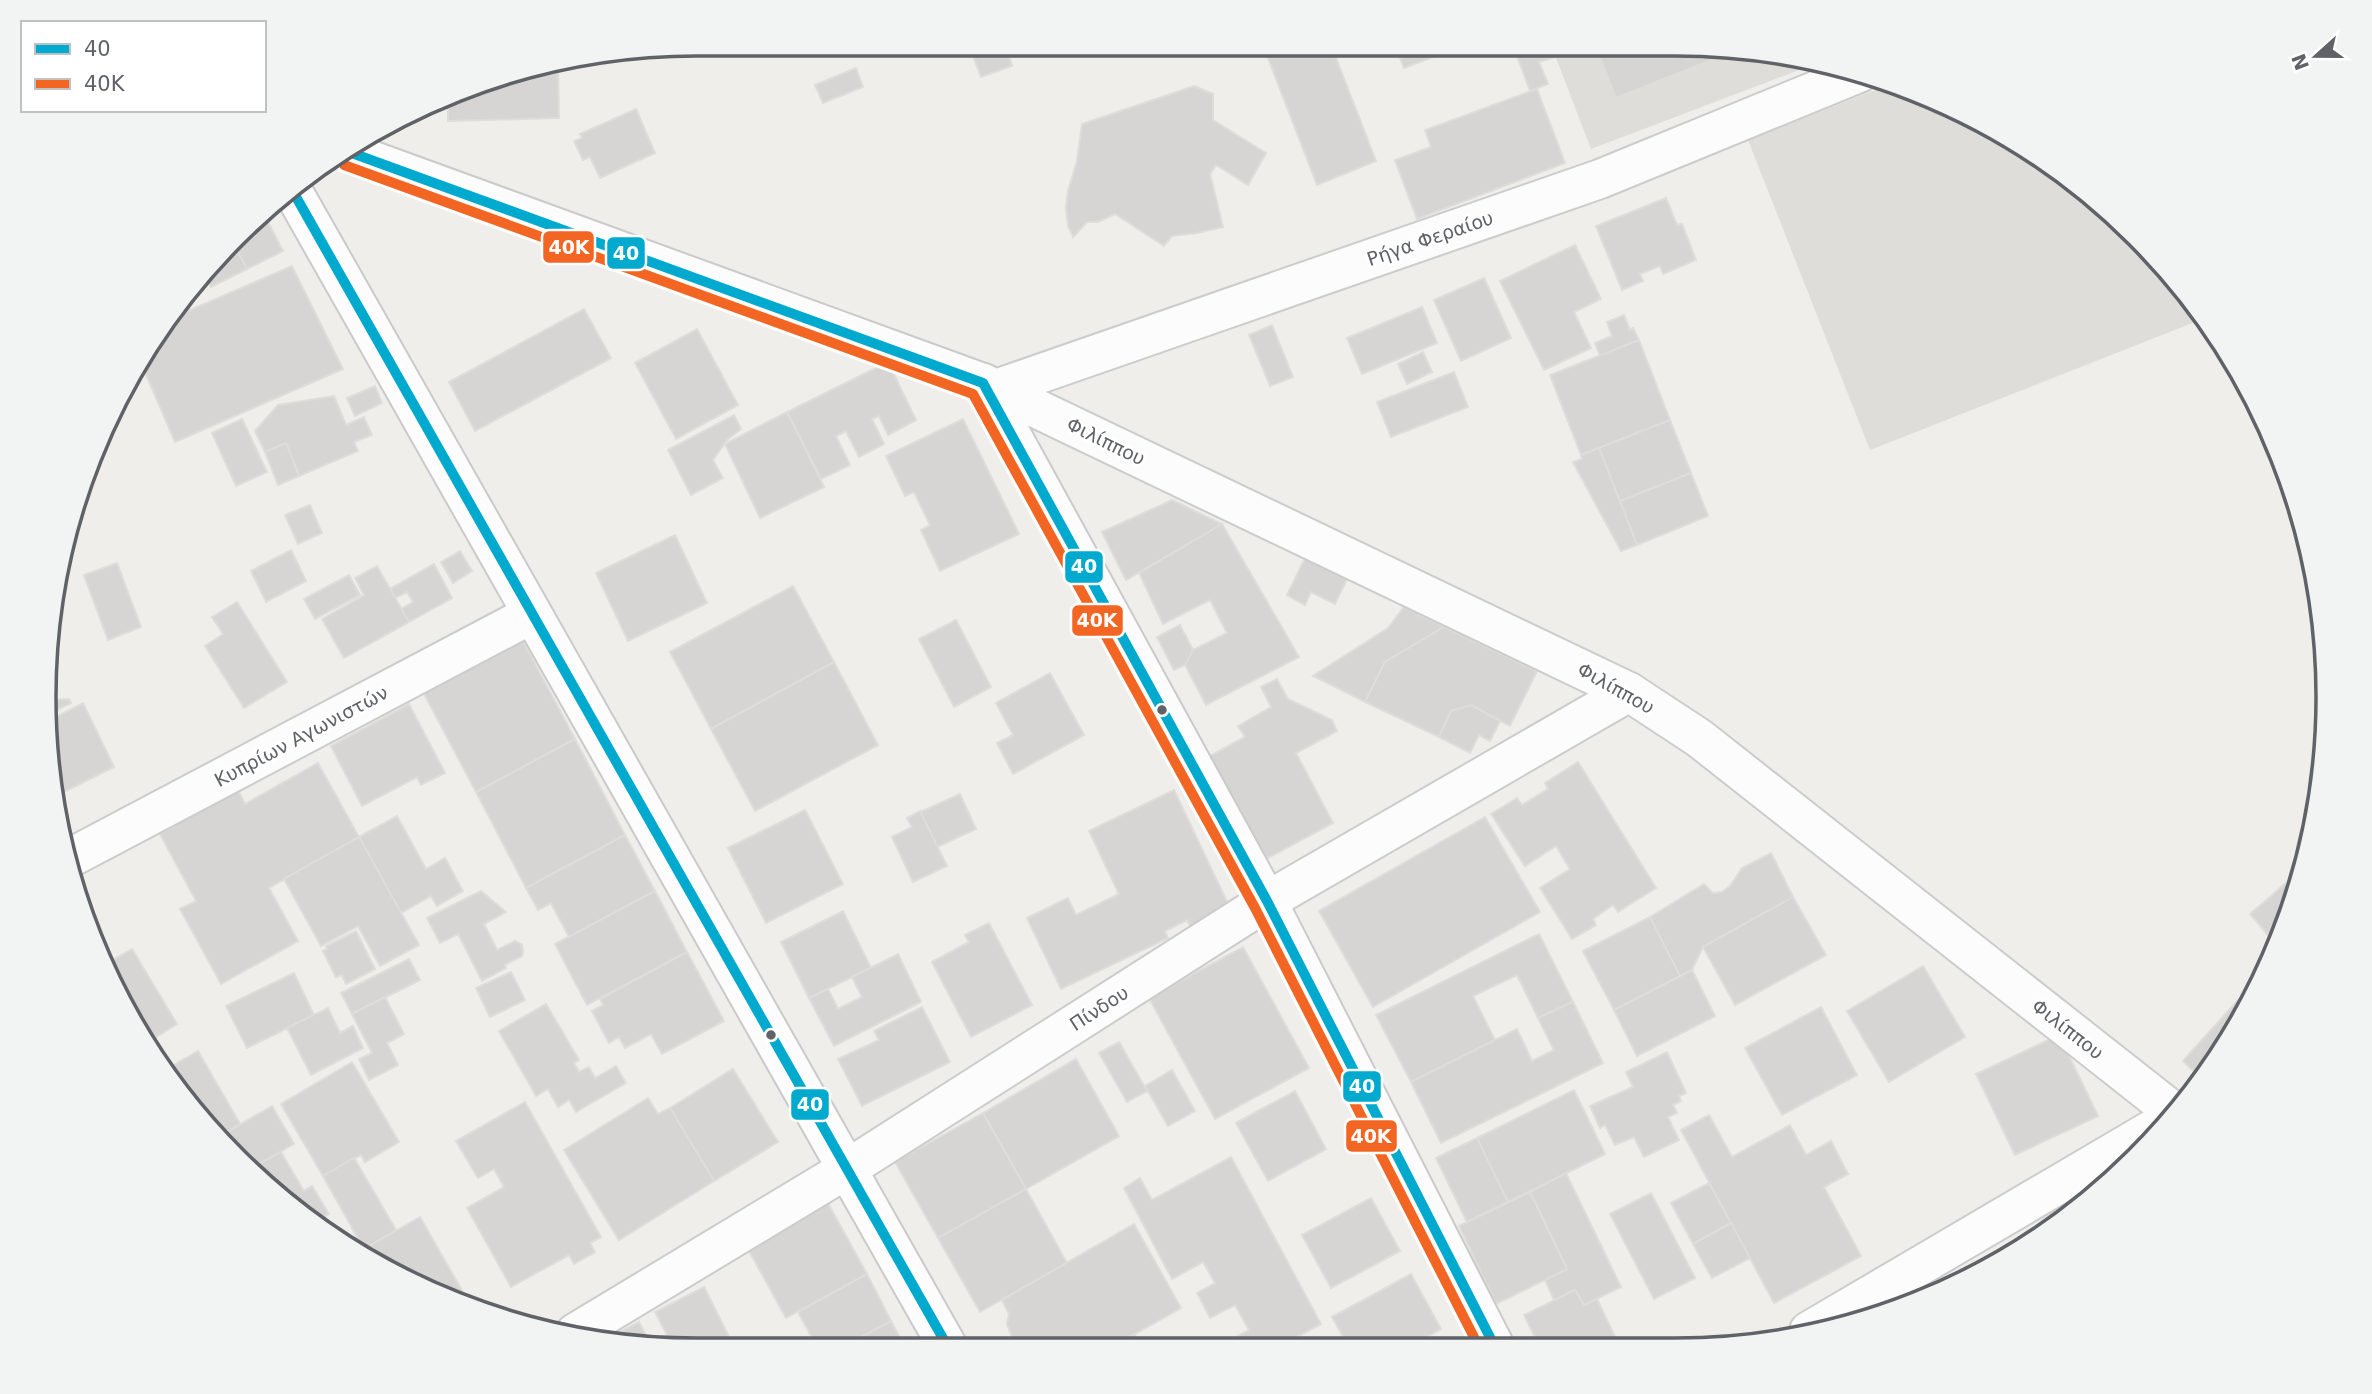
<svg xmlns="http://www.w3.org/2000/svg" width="2372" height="1394" font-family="'DejaVu Sans',sans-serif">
<rect width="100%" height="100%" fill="#efeeea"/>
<g fill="#dfddda">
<polygon points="1551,45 1718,45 1815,64 1591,149"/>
<polygon points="1893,83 2038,154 2137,235 2205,318 1870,450 1748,140"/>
</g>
<g fill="#d6d5d3" stroke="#deddd9" stroke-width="2">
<polygon points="1005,44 1012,66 981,77 969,45"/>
<polygon points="1263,45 1331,45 1376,161 1317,185"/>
<polygon points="1395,45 1465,45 1404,68"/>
<polygon points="1513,45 1551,45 1555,57 1539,62 1548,84 1530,91"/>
<polygon points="1595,45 1718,45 1739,49 1616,98"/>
<polygon points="558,67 559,118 448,121 448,99 487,78"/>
<polygon points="856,68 863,87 823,103 815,85"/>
<polygon points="1194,86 1213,94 1213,120 1266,153 1248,185 1216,165 1210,174 1223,227 1197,233 1172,236 1164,246 1115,214 1098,222 1087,222 1073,237 1068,226 1066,208 1068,191 1077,161 1082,124"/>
<polygon points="1537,89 1565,163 1417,219 1395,160 1431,147 1425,130"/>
<polygon points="636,109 655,153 600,178 590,157 583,160 574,141 582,138 580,134"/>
<polygon points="1666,198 1677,225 1682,224 1696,260 1663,274 1660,266 1640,274 1643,281 1622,290 1596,226"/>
<polygon points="265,216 283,251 247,269 235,247"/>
<polygon points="1575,245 1601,299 1574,312 1591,348 1544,370 1500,281"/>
<polygon points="235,247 247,269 211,287 206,278"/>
<polygon points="292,266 343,369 175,442 141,363 154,334 167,320"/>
<polygon points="1484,278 1511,338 1461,361 1434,300"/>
<polygon points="1422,307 1437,343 1362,374 1347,338"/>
<polygon points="584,309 611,358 475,431 449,382"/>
<polygon points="1624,315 1630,330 1633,328 1639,340 1600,356 1595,343 1612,336 1607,322"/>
<polygon points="1272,325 1293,377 1270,386 1249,335"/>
<polygon points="697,329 738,405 676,439 635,363"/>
<polygon points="1639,340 1670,420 1581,455 1550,375"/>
<polygon points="1423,352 1432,372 1407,384 1398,364"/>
<polygon points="888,362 916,420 888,435 879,416 872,419 884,444 859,457 846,431 836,436 850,465 821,479 787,412"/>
<polygon points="1454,372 1468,407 1391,437 1377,402"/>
<polygon points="375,386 382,403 355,416 347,398"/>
<polygon points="334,396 346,425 364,417 372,435 354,442 358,451 299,476 286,443 265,452 255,431 278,405"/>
<polygon points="787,412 824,487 760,518 725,444"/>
<polygon points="734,415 741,429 727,440 713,460 723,478 691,495 668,450"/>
<polygon points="242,419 267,472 236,486 212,433"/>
<polygon points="963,419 1019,534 940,571 921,530 930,525 914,492 905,496 886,456"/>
<polygon points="1670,420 1691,473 1620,501 1599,448"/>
<polygon points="286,443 299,476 278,485 265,452"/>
<polygon points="1599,448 1637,545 1621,551 1573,462 1582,459 1581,455"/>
<polygon points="1691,473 1708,516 1637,545 1620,501"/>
<polygon points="1172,500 1222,524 1126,580 1102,532"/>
<polygon points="310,505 322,533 298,544 285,515"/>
<polygon points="1222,524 1299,657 1206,705 1185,665 1193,650 1227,633 1210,600 1163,624 1139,573"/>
<polygon points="675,535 707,603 628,641 596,573"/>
<polygon points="291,550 306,581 266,602 251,571"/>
<polygon points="460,551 472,571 453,583 441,562"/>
<polygon points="1305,558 1347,579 1335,604 1311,592 1305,605 1287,595"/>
<polygon points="117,563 141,627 108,640 84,575"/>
<polygon points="434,564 452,598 409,622 401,609 413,602 407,592 395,598 390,589"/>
<polygon points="377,566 409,622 344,658 322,619 364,595 355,578"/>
<polygon points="349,575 360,595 315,619 304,599"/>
<polygon points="793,586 834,662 711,729 670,652"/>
<polygon points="237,602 287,682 244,708 205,646 223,634 212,617"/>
<polygon points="1404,607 1444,627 1385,662 1365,702 1313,676 1388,628"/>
<polygon points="956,620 991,687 954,707 919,639"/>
<polygon points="1180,625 1193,650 1185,665 1174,670 1157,637"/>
<polygon points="1444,627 1537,671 1510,726 1471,705 1451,711 1439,737 1365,702 1385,662"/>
<polygon points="522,639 575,739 476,792 423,692"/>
<polygon points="834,662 878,745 755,811 711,729"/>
<polygon points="1050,673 1084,735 1013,774 997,743 1013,735 996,703"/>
<polygon points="1277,679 1288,699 1332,720 1337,731 1296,753 1333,823 1266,859 1210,756 1245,737 1238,726 1271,707 1261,687"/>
<polygon points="44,693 48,700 69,699 71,703 47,715"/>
<polygon points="83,703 114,767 60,794 48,721"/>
<polygon points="409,704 445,773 421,785 417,777 362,806 331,746"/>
<polygon points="1471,705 1500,721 1490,741 1479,735 1470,753 1439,737 1451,711"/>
<polygon points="575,739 625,835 526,888 476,792"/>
<polygon points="1578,762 1656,888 1618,912 1613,905 1593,919 1596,925 1572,939 1540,888 1570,869 1556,846 1525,866 1491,814 1517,798 1522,805 1548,789 1545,783"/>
<polygon points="318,763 359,837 269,888 298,941 221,984 180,909 196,901 160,834 238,790 245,804"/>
<polygon points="1174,790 1230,908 1191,927 1187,920 1165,931 1168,938 1061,989 1027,918 1068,898 1076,915 1119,894 1089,831"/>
<polygon points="960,794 976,829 937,847 920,812"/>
<polygon points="805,810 843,884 766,923 728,848"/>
<polygon points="920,811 947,866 913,882 892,837 912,827 907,818"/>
<polygon points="397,816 426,869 445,858 463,891 437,906 431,896 401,913 359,837"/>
<polygon points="1485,817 1540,912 1373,1007 1319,911"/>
<polygon points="625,835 655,891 569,937 551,903 538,910 526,888"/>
<polygon points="359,837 419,945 380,966 358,926 321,946 284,879"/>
<polygon points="1771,853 1793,897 1703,947 1692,970 1680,976 1650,917 1704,884 1713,893 1722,892 1730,886 1742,868"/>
<polygon points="2302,869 2279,947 2278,947 2250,914"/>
<polygon points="481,891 506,912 484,924 497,950 515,941 522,945 523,951 522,956 505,965 506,968 482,981 458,934 440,943 427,918"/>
<polygon points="655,891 687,952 587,1005 555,944"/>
<polygon points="1793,897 1826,955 1735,1005 1703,947"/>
<polygon points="843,911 871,968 809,998 781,942"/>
<polygon points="1650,917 1680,976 1614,1010 1583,951"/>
<polygon points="989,923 1032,1005 971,1037 932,962 969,942 965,935"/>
<polygon points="356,931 375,969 346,984 342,975 336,977 323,951 327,949 326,946"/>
<polygon points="1539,934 1573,1002 1538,1018 1517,975 1473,996 1495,1040 1411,1082 1376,1015"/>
<polygon points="1243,947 1309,1068 1215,1119 1149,998"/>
<polygon points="132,949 177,1024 150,1041 108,963"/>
<polygon points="687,952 724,1021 662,1054 651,1034 625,1048 619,1037 609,1043 592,1011 603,1005 600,999"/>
<polygon points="898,954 921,1002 834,1046 809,998 828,989 838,1009 862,997 852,977"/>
<polygon points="409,959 420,980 352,1014 341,993"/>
<polygon points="1923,966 1965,1037 1889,1082 1847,1011"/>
<polygon points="1692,970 1715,1016 1637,1056 1614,1010"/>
<polygon points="511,972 525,1000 490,1017 476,988"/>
<polygon points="294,973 314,1015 247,1048 226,1006"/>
<polygon points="385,997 404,1034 387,1043 398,1065 369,1080 359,1059 372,1053 352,1014"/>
<polygon points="2238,1000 2246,1008 2218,1060 2202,1079 2183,1061"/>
<polygon points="1573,1002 1603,1063 1441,1143 1411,1082 1517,1029 1532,1061 1554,1050 1538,1018"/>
<polygon points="546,1004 579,1060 574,1063 579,1072 589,1067 595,1078 616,1066 626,1083 576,1112 569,1100 558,1107 548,1089 536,1096 499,1031"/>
<polygon points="922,1007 950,1062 862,1106 838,1059 879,1040 874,1031"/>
<polygon points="1821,1007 1857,1075 1782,1115 1745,1048"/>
<polygon points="328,1008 340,1033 353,1026 363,1048 311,1075 287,1028"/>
<polygon points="2059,1035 2098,1116 2015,1155 1976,1074"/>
<polygon points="1119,1042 1147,1091 1127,1102 1099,1053"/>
<polygon points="198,1051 240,1124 222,1135 179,1095 165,1070"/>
<polygon points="1667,1052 1686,1093 1679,1096 1681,1101 1673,1105 1677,1113 1668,1117 1679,1140 1644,1157 1634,1137 1615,1145 1605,1125 1600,1128 1590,1106 1633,1087 1626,1072"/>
<polygon points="1076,1059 1119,1136 1026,1189 983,1113"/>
<polygon points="352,1062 399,1142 365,1162 361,1155 323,1176 281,1104"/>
<polygon points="733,1069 778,1142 714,1181 670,1108"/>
<polygon points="1172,1070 1195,1111 1168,1126 1145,1086"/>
<polygon points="1574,1090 1605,1154 1508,1202 1477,1138"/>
<polygon points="1295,1091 1326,1149 1268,1181 1236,1123"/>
<polygon points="648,1098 658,1114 670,1108 714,1181 619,1240 564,1150"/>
<polygon points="525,1102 601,1237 590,1243 595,1252 574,1264 569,1255 511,1287 467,1208 504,1187 494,1169 478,1178 456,1141"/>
<polygon points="272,1106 294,1144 255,1166 222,1135"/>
<polygon points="983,1113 1026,1189 938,1238 895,1162"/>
<polygon points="1709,1115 1732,1157 1790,1125 1806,1155 1831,1141 1848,1174 1824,1187 1861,1256 1774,1303 1681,1130"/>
<polygon points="1477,1138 1508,1202 1467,1222 1436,1158"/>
<polygon points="281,1152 304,1191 312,1186 329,1214 319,1219 326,1232 255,1166"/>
<polygon points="1231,1157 1321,1324 1275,1349 1228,1349 1225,1343 1249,1330 1235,1305 1210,1318 1197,1293 1215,1283 1203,1262 1172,1279 1124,1188 1140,1178 1152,1200"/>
<polygon points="354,1158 396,1230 364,1249 323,1176"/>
<polygon points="1566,1173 1621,1287 1584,1305 1575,1290 1554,1300 1545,1280 1567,1269 1530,1192"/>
<polygon points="1709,1183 1731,1223 1693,1244 1671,1203"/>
<polygon points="1026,1189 1067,1263 980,1312 938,1238"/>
<polygon points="1530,1192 1567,1269 1496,1304 1459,1226"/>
<polygon points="1651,1193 1695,1278 1654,1299 1610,1214"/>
<polygon points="824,1196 867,1274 786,1318 743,1240"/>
<polygon points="1371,1198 1400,1251 1331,1288 1302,1235"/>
<polygon points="420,1217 472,1308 369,1257 364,1249"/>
<polygon points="1731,1223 1750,1258 1712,1278 1693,1244"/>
<polygon points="1134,1224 1181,1308 1108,1349 1016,1349 1007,1324 1009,1314 1002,1300"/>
<polygon points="867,1274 891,1321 839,1349 818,1349 798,1312"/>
<polygon points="1411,1274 1441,1329 1405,1349 1350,1349 1332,1317"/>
<polygon points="704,1287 735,1349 674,1349 655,1312"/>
<polygon points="1575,1290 1584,1305 1597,1299 1621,1349 1541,1349 1524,1315"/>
<polygon points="891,1321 906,1349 839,1349"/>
<polygon points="639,1322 653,1349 606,1339"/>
<polygon points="1134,1334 1143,1349 1108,1349"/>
</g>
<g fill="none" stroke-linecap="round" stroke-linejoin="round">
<g stroke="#cbcccc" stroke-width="42">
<g id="street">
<polyline points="983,383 1629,692 1699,738 2175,1113"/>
<polyline points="996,389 1600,179 1859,73"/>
<polyline points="70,858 532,614"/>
<polyline points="1809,1331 2170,1119"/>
<polyline points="575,1333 847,1169 1267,901 1629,692"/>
</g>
</g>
<g stroke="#cacacb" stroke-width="42">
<g id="secondary">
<polyline points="349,152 983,383 1267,901 1496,1349"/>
<polyline points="291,188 949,1349"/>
</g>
</g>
<use href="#street" stroke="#fdfcfc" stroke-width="38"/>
<use href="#secondary" stroke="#fdfcfc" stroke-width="38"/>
<g stroke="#fff" stroke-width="16">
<g id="bus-1">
<polyline points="349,152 983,383 1267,901 1496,1349"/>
<polyline points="291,188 949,1349"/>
</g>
</g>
<g stroke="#fff" stroke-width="16">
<polyline id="bus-2" points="344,165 973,394 1255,908 1480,1349"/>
</g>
<use href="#bus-1" stroke="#00a9ce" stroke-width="10"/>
<use href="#bus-2" stroke="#f26522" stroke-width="10"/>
</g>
<g fill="#5f6368" stroke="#fff" stroke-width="2.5">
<circle cx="1162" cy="710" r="6"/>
<circle cx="771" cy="1035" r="6"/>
</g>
<g text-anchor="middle" stroke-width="5" stroke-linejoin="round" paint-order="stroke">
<g font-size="19" fill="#5f6368" stroke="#fff">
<text transform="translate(1430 238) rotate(-19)" y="7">Ρήγα Φεραίου</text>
<text transform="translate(1106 441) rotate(26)" y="7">Φιλίππου</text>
<text transform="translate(1616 688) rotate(29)" y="7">Φιλίππου</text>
<text transform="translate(301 736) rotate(-28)" y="7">Κυπρίων Αγωνιστών</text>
<text transform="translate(1099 1008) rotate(-33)" y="7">Πίνδου</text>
<text transform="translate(2068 1029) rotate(38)" y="7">Φιλίππου</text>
</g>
</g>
<path d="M0 0H2372V1394H0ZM697 56H1675A641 641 0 0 1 2316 697V697A641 641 0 0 1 1675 1338H697A641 641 0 0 1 56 697V697A641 641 0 0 1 697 56Z" fill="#f2f3f3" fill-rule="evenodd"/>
<path fill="none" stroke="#5f6368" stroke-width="3.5" d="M697 56H1675A641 641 0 0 1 2316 697V697A641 641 0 0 1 1675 1338H697A641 641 0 0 1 56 697V697A641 641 0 0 1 697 56Z"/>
<g stroke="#fff" stroke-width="2.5">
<rect x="542" y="230" width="53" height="34" rx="7" fill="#f26522"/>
<rect x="606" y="236" width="40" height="34" rx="7" fill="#00a9ce"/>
<rect x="1064" y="550" width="40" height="34" rx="7" fill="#00a9ce"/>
<rect x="1071" y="604" width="53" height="33" rx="7" fill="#f26522"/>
<rect x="1342" y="1070" width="40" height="33" rx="7" fill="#00a9ce"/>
<rect x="790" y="1088" width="40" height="33" rx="7" fill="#00a9ce"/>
<rect x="1345" y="1119" width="53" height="34" rx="7" fill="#f26522"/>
</g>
<g font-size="19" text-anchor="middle" font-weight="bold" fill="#fff">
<text x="569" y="254">40Κ</text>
<text x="626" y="260">40</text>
<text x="1084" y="573">40</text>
<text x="1097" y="627">40Κ</text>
<text x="1362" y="1093">40</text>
<text x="810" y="1111">40</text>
<text x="1371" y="1143">40Κ</text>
</g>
<rect x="21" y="21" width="245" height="91" fill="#ffffff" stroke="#bfc1c3" stroke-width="2"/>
<rect x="35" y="44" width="35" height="10" fill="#00a9ce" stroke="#bfc1c3" stroke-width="2"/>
<text x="84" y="56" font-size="21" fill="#5f6368">40</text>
<rect x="35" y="79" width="35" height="10" fill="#f26522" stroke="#bfc1c3" stroke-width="2"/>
<text x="84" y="91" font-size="21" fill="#5f6368">40Κ</text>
<g transform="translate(2316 56) rotate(249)" stroke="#ffffff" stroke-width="5" paint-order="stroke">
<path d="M0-5L12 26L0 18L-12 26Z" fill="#5f6368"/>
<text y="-10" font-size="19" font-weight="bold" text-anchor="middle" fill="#5f6368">N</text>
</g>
</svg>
